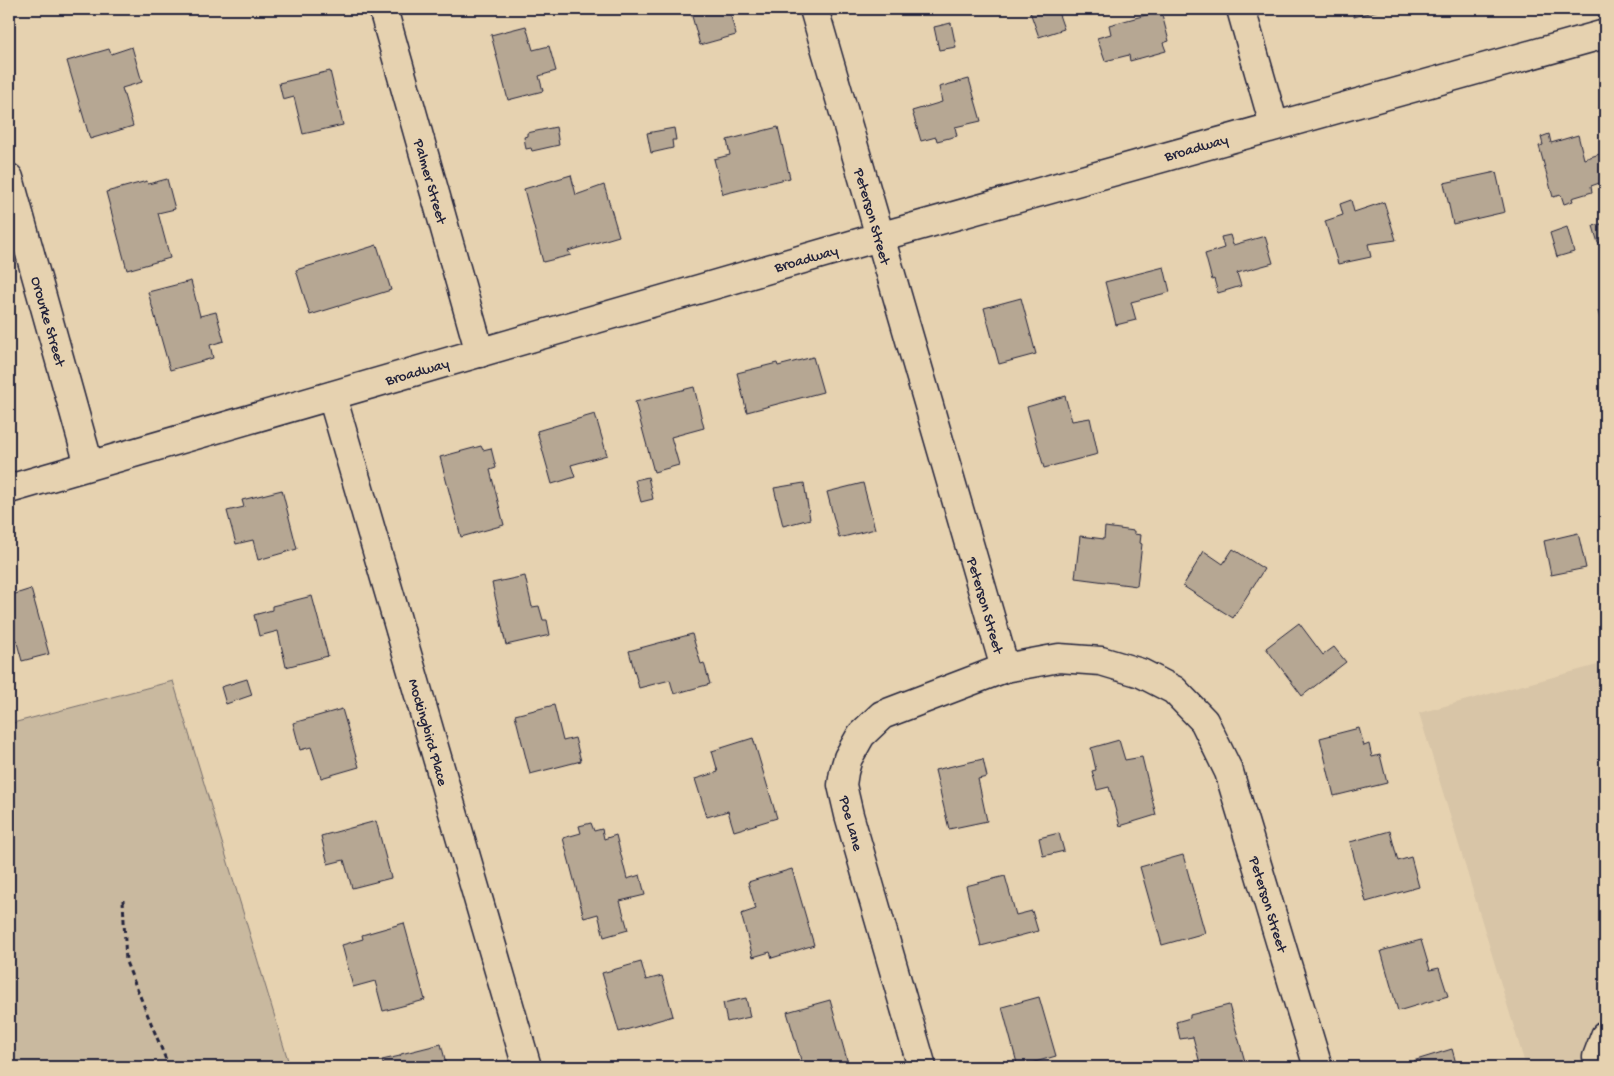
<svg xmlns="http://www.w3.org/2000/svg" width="1614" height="1076" font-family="'Gochi Hand',sans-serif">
<rect width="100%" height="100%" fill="#e6d2b0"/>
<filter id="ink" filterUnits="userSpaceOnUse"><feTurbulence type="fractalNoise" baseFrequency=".02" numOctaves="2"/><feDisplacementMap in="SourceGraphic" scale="10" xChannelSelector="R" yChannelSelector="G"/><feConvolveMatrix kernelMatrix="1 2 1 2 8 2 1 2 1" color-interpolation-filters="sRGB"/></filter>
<g filter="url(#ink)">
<polygon fill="#d8c5a7" points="1605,663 1605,1067 1526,1067 1419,713"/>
<polygon fill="#c9b99f" stroke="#766e6d" points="173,681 290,1067 9,1067 9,724"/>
<g fill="#b6a793" stroke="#22223b">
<polygon points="690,9 729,9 736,35 700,45"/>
<polygon points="1029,9 1057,9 1064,29 1039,37"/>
<polygon points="1352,9 1383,9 1354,17"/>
<polygon points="1161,11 1169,41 1163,43 1166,51 1130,61 1129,55 1105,61 1097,38 1111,34 1109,25"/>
<polygon points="951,23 956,47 939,50 934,27"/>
<polygon points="526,26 533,50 549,46 556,71 539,76 543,91 508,100 491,35"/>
<polygon points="132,47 142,82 122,88 133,126 90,139 67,61 109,49 111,54"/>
<polygon points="330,71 343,125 303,134 294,97 283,100 279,83"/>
<polygon points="969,79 981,121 955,127 957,136 937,141 936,137 921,141 912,111 942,102 939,87"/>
<polygon points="556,127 559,145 532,151 531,148 526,149 524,137 527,136 527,133"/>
<polygon points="778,127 790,178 723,194 714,159 730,155 727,140"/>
<polygon points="674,128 676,140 672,140 673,148 651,153 647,133"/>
<polygon points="1549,134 1551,143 1578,135 1584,159 1603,153 1605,160 1605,181 1591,186 1592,192 1572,198 1573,201 1564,204 1561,195 1553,197 1539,146 1543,145 1541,137"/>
<polygon points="1496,172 1505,212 1453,224 1444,183"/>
<polygon points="571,175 576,195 604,185 619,236 568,251 571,255 543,262 524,189"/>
<polygon points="167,179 175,209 158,213 170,258 127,270 106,192 147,181 148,184"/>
<polygon points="1351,200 1354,212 1384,202 1396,240 1368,244 1371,257 1338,264 1325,221 1343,215 1340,204"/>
<polygon points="1605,223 1605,240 1598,243 1593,226"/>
<polygon points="1567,227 1574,252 1557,257 1550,233"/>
<polygon points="1230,235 1233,245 1265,236 1273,263 1237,273 1241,286 1218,293 1214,279 1212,280 1205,254 1224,248 1221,237"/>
<polygon points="377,245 391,290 310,315 296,270"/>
<polygon points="1164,267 1170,292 1131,302 1136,320 1116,325 1105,282"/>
<polygon points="191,281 200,316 216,312 224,341 210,345 213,358 170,370 148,292"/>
<polygon points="1021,298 1036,354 999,364 984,308"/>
<polygon points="1605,308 1605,334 1598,311"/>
<polygon points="813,357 823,392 747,412 737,373 777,363 778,366"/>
<polygon points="694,387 704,428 671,437 679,465 654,472 635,402"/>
<polygon points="1065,396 1072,421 1090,418 1098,454 1044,468 1027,407"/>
<polygon points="595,414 607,455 571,465 575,477 552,484 537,431"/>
<polygon points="481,446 483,450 491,448 496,468 490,470 504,525 461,537 440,457"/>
<polygon points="648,477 653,499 641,502 635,480"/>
<polygon points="804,483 810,519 783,526 774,488"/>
<polygon points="863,483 875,529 839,538 827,492"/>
<polygon points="282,490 297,549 258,560 253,540 236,544 227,511 244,507 242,500"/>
<polygon points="1105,527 1134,531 1134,534 1141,535 1140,543 1142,544 1137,586 1075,578 1080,536 1104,539"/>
<polygon points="1578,533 1586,568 1551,575 1544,541"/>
<polygon points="1233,549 1264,569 1233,618 1183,586 1204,551 1223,564"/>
<polygon points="525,576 532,607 539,606 543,620 547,620 550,635 506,645 492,583"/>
<polygon points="31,589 49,654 22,661 16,639 9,641 9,596"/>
<polygon points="312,596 328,656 286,667 278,631 259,636 254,615 272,610 272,606"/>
<polygon points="1299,623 1323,655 1334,647 1346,662 1302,696 1266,648"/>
<polygon points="692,634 701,664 704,663 710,684 674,694 670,680 639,688 629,651"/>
<polygon points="247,679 252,695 226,704 221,687"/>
<polygon points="554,705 563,741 575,738 581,761 530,774 515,715"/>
<polygon points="342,709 359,767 321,778 311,747 300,750 293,723"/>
<polygon points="1359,728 1364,746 1369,744 1372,757 1380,755 1387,783 1334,796 1320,738"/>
<polygon points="753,738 777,818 734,831 728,811 707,817 695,779 718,772 712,751"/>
<polygon points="1119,740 1125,760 1142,757 1156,815 1120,826 1109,787 1097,790 1092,771 1096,770 1091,748"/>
<polygon points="983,759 987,777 978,779 987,821 949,829 935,770"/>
<polygon points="376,821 391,878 352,888 344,860 328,864 321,836"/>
<polygon points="591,823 594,831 602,829 604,839 616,835 627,879 640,875 645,895 620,901 628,930 604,937 598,914 584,918 563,838 581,833 579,826"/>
<polygon points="1390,831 1398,861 1411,857 1419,887 1366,902 1350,842"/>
<polygon points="1059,833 1064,851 1043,856 1039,838"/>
<polygon points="1183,855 1205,933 1162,945 1140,867"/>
<polygon points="792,869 814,945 772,958 770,952 753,957 741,914 756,909 748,882"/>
<polygon points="1005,876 1016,915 1032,911 1038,931 981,946 966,886"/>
<polygon points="404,923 425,1000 383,1011 375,981 353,987 342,945 363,939 362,935"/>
<polygon points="1421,940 1430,970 1439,968 1448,996 1398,1011 1381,951"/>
<polygon points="641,962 646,980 662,976 673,1016 619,1032 602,973"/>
<polygon points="1039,997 1056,1056 1018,1067 1002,1007"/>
<polygon points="746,998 750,1017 727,1022 723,1003"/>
<polygon points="830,1000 849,1067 803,1067 787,1012"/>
<polygon points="1229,1005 1246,1065 1237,1067 1201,1067 1193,1037 1180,1039 1176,1022 1190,1018 1190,1015"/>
<polygon points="441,1044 447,1067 384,1067 382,1060 400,1056 401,1054"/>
<polygon points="1452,1049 1457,1067 1415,1067 1413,1061"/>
</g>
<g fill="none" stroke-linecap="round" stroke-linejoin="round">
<g stroke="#22223b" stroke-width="31">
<g id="minor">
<polyline points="383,9 480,353"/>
<polyline points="814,9 1005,668"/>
<polyline points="1241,9 1274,125"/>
<polyline points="9,178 89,465"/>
<polyline points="332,396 527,1067"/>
<polyline points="9,489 879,237 1605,34"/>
<polyline points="922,1067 849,815 842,785 844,772 848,758 861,735 882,715 1005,668 1059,658 1101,661 1141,673 1174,690 1204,721 1229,772 1318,1067"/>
<polyline points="1599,1067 1597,1057 1605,1036"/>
</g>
</g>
<polyline stroke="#22223b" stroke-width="3" stroke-dasharray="5 4" stroke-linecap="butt" points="123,900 126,962 169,1067"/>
<use href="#minor" stroke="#e6d2b0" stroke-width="28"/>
</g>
</g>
<g text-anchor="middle" stroke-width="4.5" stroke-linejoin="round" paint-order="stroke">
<g font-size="15" fill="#22223b" stroke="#e6d2b0">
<text transform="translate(1196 147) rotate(-16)" y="5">Broadway</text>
<text transform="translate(431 181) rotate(74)" y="5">Palmer Street</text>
<text transform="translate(873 216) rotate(74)" y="5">Peterson Street</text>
<text transform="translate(806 258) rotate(-16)" y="5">Broadway</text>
<text transform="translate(49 321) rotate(74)" y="5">Orourke Street</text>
<text transform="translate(417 371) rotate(-16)" y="5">Broadway</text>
<text transform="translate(986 605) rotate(74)" y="5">Peterson Street</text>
<text transform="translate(429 732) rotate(74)" y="5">Mockingbird Place</text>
<text transform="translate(852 823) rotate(75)" y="5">Poe Lane</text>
<text transform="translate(1269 904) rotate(73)" y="5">Peterson Street</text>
</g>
</g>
<rect width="1614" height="1076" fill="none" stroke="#e6d2b0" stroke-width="30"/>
<rect x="15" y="15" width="1584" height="1046" fill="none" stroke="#22223b" stroke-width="2" filter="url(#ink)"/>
</svg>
